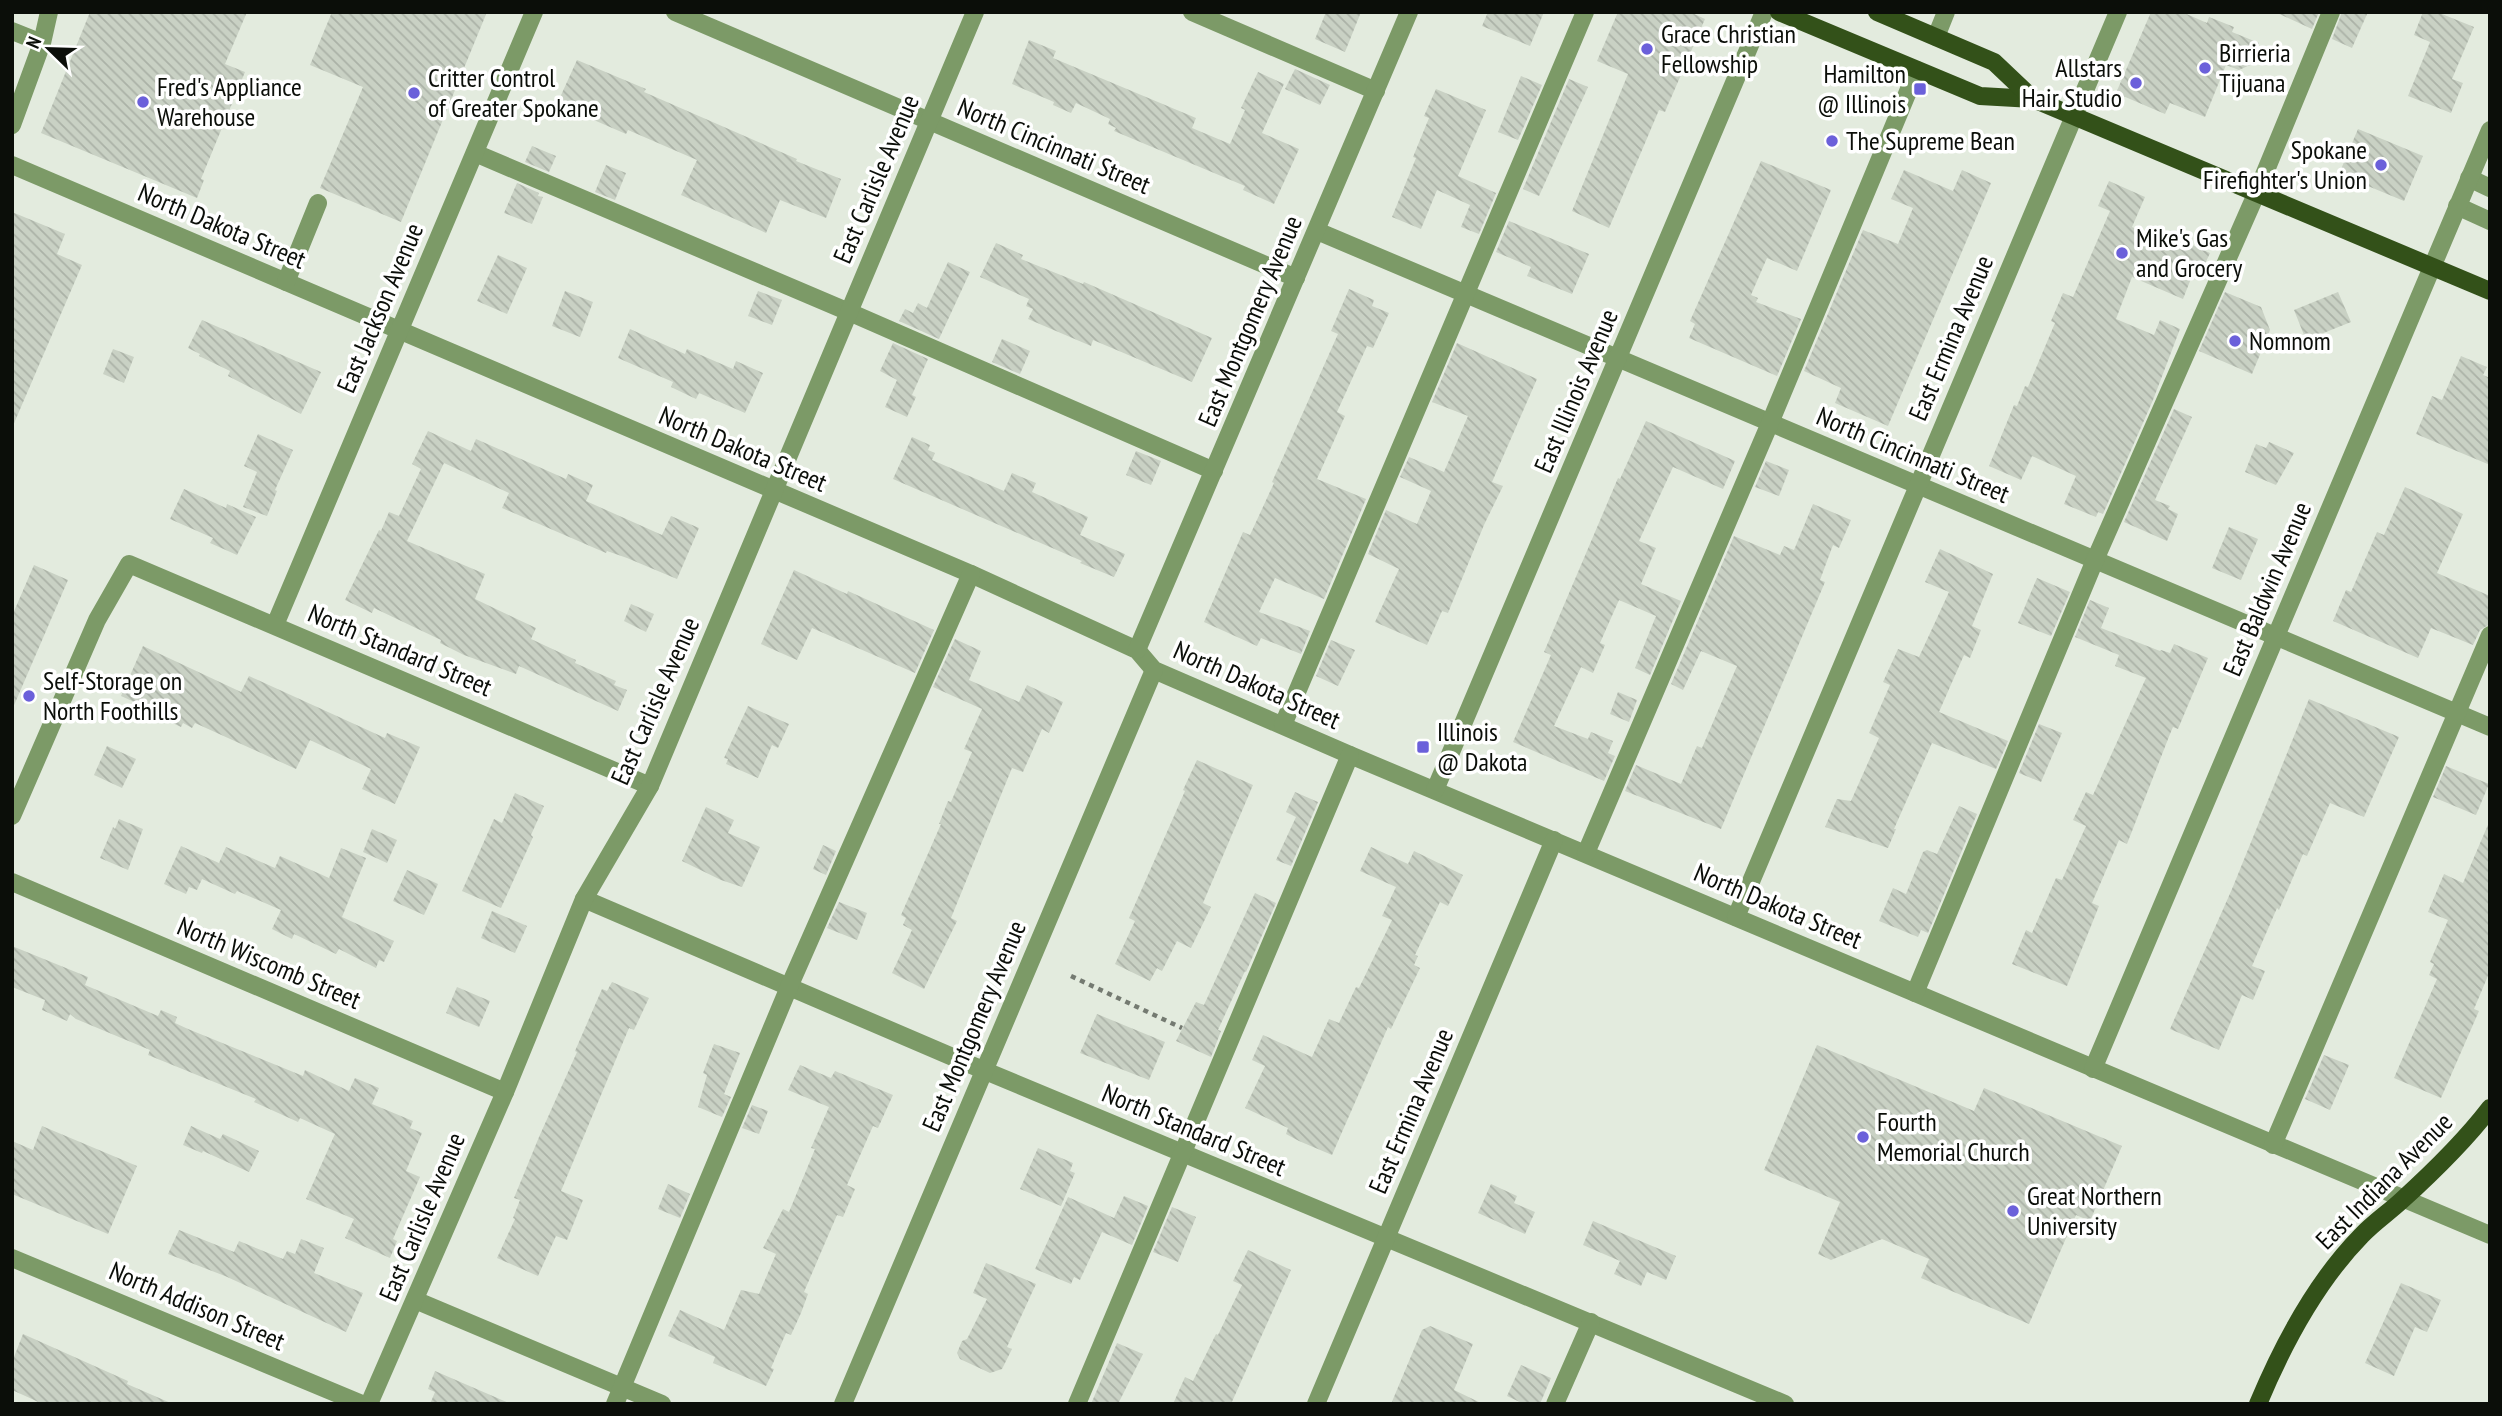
<svg xmlns="http://www.w3.org/2000/svg" width="2502" height="1416" font-family="'PT Sans Narrow',sans-serif">
<defs>
<pattern id="building-back-hatch" width="6" height="6" patternUnits="userSpaceOnUse" patternTransform="scale(1.75)"><rect width="6" height="6" fill="#c9d1c4"/><path d="M-1 5l2 2M0 0l6 6M5-1l2 2" fill="none" stroke="#abb2a7"/></pattern>
</defs>
<rect width="100%" height="100%" fill="#e3ebde"/>
<g fill="url(#building-back-hatch)">
<polygon points="90,12 247,12 225,64 245,72 201,179 204,180 197,198 41,133"/>
<polygon points="332,12 487,12 401,222 320,188 363,87 310,65"/>
<polygon points="1326,12 1361,12 1345,52 1315,39"/>
<polygon points="1488,12 1544,12 1530,46 1482,26"/>
<polygon points="1618,12 1690,12 1705,19 1665,112 1659,110 1609,228 1572,211 1628,74 1597,61"/>
<polygon points="2151,12 2182,12 2207,23 2209,17 2234,27 2232,32 2259,43 2250,65 2239,70 2226,65 2205,117 2170,103 2165,114 2116,93"/>
<polygon points="2275,12 2319,12 2312,29"/>
<polygon points="2342,12 2368,12 2352,48 2332,39"/>
<polygon points="2423,12 2437,12 2474,27 2452,79 2463,83 2451,113 2408,96 2430,42 2414,35"/>
<polygon points="1029,40 1056,51 1053,58 1196,118 1192,128 1230,144 1245,110 1241,108 1258,72 1284,84 1262,133 1299,149 1274,204 1243,190 1245,186 1114,131 1116,128 1108,124 1110,119 1076,103 1071,113 1053,105 1054,102 1012,84"/>
<polygon points="577,60 646,89 644,92 797,159 796,161 841,179 826,218 780,200 766,233 681,195 697,160 628,130 626,134 557,104"/>
<polygon points="1295,69 1330,85 1320,105 1285,89"/>
<polygon points="1521,76 1542,85 1518,140 1498,132"/>
<polygon points="1569,79 1588,87 1539,196 1523,189"/>
<polygon points="1436,89 1486,110 1458,176 1496,193 1479,234 1461,227 1470,205 1437,190 1421,229 1392,217 1416,158 1413,157 1429,118 1424,116"/>
<polygon points="2358,129 2423,156 2404,201 2339,174"/>
<polygon points="532,146 556,156 549,172 525,162"/>
<polygon points="1761,161 1831,190 1797,271 1767,258 1751,295 1758,298 1756,302 1801,319 1777,376 1689,338 1695,324 1690,321"/>
<polygon points="606,165 626,173 615,200 595,192"/>
<polygon points="1904,170 1953,191 1962,170 1991,183 1888,426 1835,403 1841,388 1804,371 1863,230 1898,244 1913,208 1891,199"/>
<polygon points="2109,181 2145,197 2132,227 2176,246 2179,239 2210,253 2198,279 2192,276 2183,299 2132,277 2116,319 2154,335 2160,320 2180,329 2153,400 2103,514 2098,512 2096,517 2064,504 2076,476 2032,456 2021,480 1989,466 2014,405 2017,406 2025,386 2028,387 2055,323 2051,321 2063,293 2073,297 2110,211 2098,206"/>
<polygon points="517,183 539,193 538,196 543,197 532,224 504,213"/>
<polygon points="12,212 65,234 57,254 82,265 12,428"/>
<polygon points="1509,221 1589,254 1572,294 1527,276 1531,267 1496,252"/>
<polygon points="996,243 1023,255 1021,259 1083,284 1084,282 1212,338 1192,382 1093,340 1091,346 1028,319 1033,309 1026,306 1029,299 980,277"/>
<polygon points="498,255 527,268 507,314 477,301"/>
<polygon points="948,262 970,272 939,339 899,321 905,309 913,313 918,303 927,308"/>
<polygon points="1349,289 1374,300 1372,306 1389,313 1373,348 1367,346 1337,412 1345,416 1317,479 1366,499 1324,599 1275,578 1259,612 1310,631 1301,654 1261,638 1257,646 1204,622 1243,532 1250,535 1274,483 1272,482 1338,334 1331,331"/>
<polygon points="565,291 593,302 580,337 552,326"/>
<polygon points="758,291 782,300 772,325 748,316"/>
<polygon points="2225,292 2261,307 2270,330 2252,374 2199,351"/>
<polygon points="2338,292 2351,322 2306,340 2294,310"/>
<polygon points="202,320 321,372 301,414 228,376 230,371 199,356 200,354 188,348"/>
<polygon points="630,329 685,354 687,349 733,369 736,361 763,373 745,413 699,393 696,399 671,387 673,382 618,358"/>
<polygon points="1002,339 1030,351 1020,374 992,362"/>
<polygon points="893,343 928,359 912,395 916,397 907,417 885,407 897,380 880,371"/>
<polygon points="1457,343 1537,379 1492,482 1503,486 1484,525 1448,613 1442,611 1427,645 1375,622 1399,569 1368,554 1386,510 1417,524 1431,491 1400,477 1409,457 1444,472 1468,416 1432,402"/>
<polygon points="113,349 134,357 124,383 103,374"/>
<polygon points="2461,356 2487,367 2483,375 2490,378 2490,465 2416,434 2432,396 2442,400"/>
<polygon points="2174,409 2192,417 2155,500 2170,506 2168,509 2178,514 2167,541 2124,522"/>
<polygon points="1646,421 1735,461 1723,489 1673,467 1639,541 1656,548 1641,584 1681,601 1650,675 1635,668 1656,616 1619,600 1600,643 1605,645 1593,673 1581,667 1554,726 1588,739 1591,732 1613,741 1608,753 1615,756 1604,781 1513,742 1551,655 1544,652 1618,478 1620,479"/>
<polygon points="428,431 471,451 476,439 566,479 568,474 593,485 586,501 662,535 671,516 699,528 677,579 627,558 607,551 606,553 502,508 509,493 444,463 407,541 485,574 475,599 536,628 531,639 576,660 575,663 616,681 614,685 627,690 618,711 519,666 516,674 464,655 440,643 441,640 374,608 372,613 345,600 379,530 381,531 389,512 399,516 421,469 412,464"/>
<polygon points="258,434 293,450 275,490 277,491 267,516 243,507 257,472 244,466"/>
<polygon points="912,437 930,445 928,450 935,453 932,460 1004,491 1012,473 1036,483 1032,492 1088,517 1080,535 1125,554 1114,577 1080,563 1082,561 893,479"/>
<polygon points="2269,442 2294,453 2276,485 2245,472 2256,444 2266,448"/>
<polygon points="1136,451 1161,461 1151,485 1126,475"/>
<polygon points="1766,461 1789,470 1779,496 1755,487"/>
<polygon points="2405,487 2463,514 2437,573 2490,596 2490,624 2480,630 2473,645 2431,628 2418,658 2333,621 2346,590 2351,592 2377,532 2384,535"/>
<polygon points="184,489 226,508 227,504 256,517 237,555 210,543 213,538 170,519"/>
<polygon points="1813,504 1851,520 1839,548 1833,545 1820,580 1825,582 1721,829 1625,791 1636,765 1681,784 1697,746 1702,748 1737,666 1701,651 1683,690 1671,684 1734,536 1780,555 1784,546 1794,550"/>
<polygon points="2229,527 2258,539 2241,580 2212,568"/>
<polygon points="1940,549 1993,574 1972,626 1981,630 1970,658 1964,655 1939,712 2008,741 1996,769 1932,743 1894,829 1896,829 1888,848 1825,827 1837,799 1851,801 1879,738 1869,733 1890,685 1883,682 1898,649 1919,657 1949,592 1925,582"/>
<polygon points="34,565 68,580 12,710 12,616"/>
<polygon points="794,570 847,594 848,591 934,630 915,673 812,628 797,660 761,644"/>
<polygon points="2037,578 2070,592 2051,636 2018,623"/>
<polygon points="2090,600 2109,608 2101,628 2160,651 2161,650 2170,653 2174,644 2208,658 2178,729 2173,727 2170,734 2127,844 2119,840 2092,903 2099,906 2067,986 2012,964 2026,930 2032,933 2056,878 2062,880 2086,826 2073,820 2086,792 2093,795 2146,678 2115,666 2119,655 2075,637"/>
<polygon points="631,604 654,614 646,632 624,621"/>
<polygon points="955,639 981,651 969,680 1019,702 1027,685 1063,702 1049,733 1042,729 1023,772 1012,768 951,918 957,921 924,989 892,973 912,930 903,925 906,918 901,915 941,824 939,824 948,801 951,802 972,752 964,749 982,709 933,687"/>
<polygon points="1331,640 1355,650 1338,686 1316,676"/>
<polygon points="143,646 241,692 249,676 385,738 387,733 420,747 395,804 362,789 371,769 310,740 296,769 195,723 192,728 183,723 181,727 160,717 161,714 121,696"/>
<polygon points="1618,692 1637,700 1629,722 1610,714"/>
<polygon points="2309,699 2399,737 2364,817 2330,803 2307,856 2303,854 2279,910 2277,908 2252,966 2265,971 2253,1000 2242,995 2219,1050 2170,1029 2232,889"/>
<polygon points="748,706 789,724 778,748 772,745 758,778 726,764 728,759 724,758"/>
<polygon points="2039,724 2062,733 2041,782 2019,773"/>
<polygon points="107,746 136,759 122,788 94,775"/>
<polygon points="1197,760 1253,785 1203,903 1211,907 1191,948 1177,941 1162,971 1157,968 1150,981 1115,964 1135,921 1129,918 1185,791 1183,790"/>
<polygon points="2446,766 2489,784 2476,815 2433,797"/>
<polygon points="1295,792 1318,802 1291,866 1276,860 1296,817 1286,812"/>
<polygon points="515,793 544,806 531,835 533,837 501,908 462,891 494,819 502,823"/>
<polygon points="1959,806 1977,814 1928,933 1921,930 1918,937 1879,921 1893,888 1906,894 1923,852 1927,850 1937,854"/>
<polygon points="706,807 734,820 728,833 760,847 742,887 721,880 682,861"/>
<polygon points="119,819 143,829 128,870 100,858 113,827 115,829"/>
<polygon points="2490,820 2490,971 2474,1009 2479,1011 2441,1098 2394,1078 2437,979 2429,975 2434,964 2430,962 2448,920 2428,912 2444,874 2463,883"/>
<polygon points="372,829 397,840 387,863 363,852"/>
<polygon points="823,845 836,851 826,875 813,869"/>
<polygon points="181,846 219,863 226,847 275,868 280,856 329,878 341,848 366,858 342,917 394,941 384,962 379,960 376,968 339,949 336,954 294,934 292,939 272,929 281,910 237,891 235,894 202,879 197,890 189,887 186,894 164,884"/>
<polygon points="1371,847 1408,864 1414,851 1463,875 1448,906 1440,902 1415,955 1418,956 1414,965 1420,968 1391,1029 1388,1027 1332,1155 1299,1141 1286,1134 1288,1128 1245,1108 1265,1066 1252,1060 1263,1035 1312,1057 1329,1019 1339,1023 1356,987 1359,988 1392,920 1382,916 1396,887 1360,871"/>
<polygon points="407,870 438,884 424,915 393,901"/>
<polygon points="1255,893 1276,903 1246,972 1245,971 1218,1030 1221,1031 1211,1057 1176,1041 1196,1002 1204,1005"/>
<polygon points="839,902 867,913 857,940 827,928"/>
<polygon points="492,911 527,926 515,953 481,938"/>
<polygon points="12,946 88,977 85,985 158,1016 161,1010 177,1017 175,1023 188,1029 303,1076 305,1070 349,1091 355,1078 379,1088 372,1104 413,1121 410,1128 422,1133 406,1171 420,1177 393,1239 397,1241 390,1258 345,1238 354,1219 306,1199 335,1134 300,1118 298,1122 254,1102 256,1099 148,1055 150,1050 76,1019 70,1014 67,1021 42,1010 45,1000 12,987"/>
<polygon points="612,982 649,998 634,1030 629,1028 561,1191 583,1200 567,1240 556,1236 538,1276 497,1258 515,1219 513,1218 520,1200 514,1198 539,1137 577,1052 575,1051 602,989 607,991"/>
<polygon points="457,987 490,1001 479,1027 446,1013"/>
<polygon points="1097,1014 1165,1042 1149,1080 1080,1053"/>
<polygon points="714,1044 740,1053 724,1094 731,1097 722,1117 698,1107 707,1075 703,1073"/>
<polygon points="1817,1045 1974,1111 1984,1088 2122,1146 2090,1221 2076,1215 2029,1324 1921,1278 1929,1259 1882,1239 1831,1260 1818,1254 1840,1202 1764,1170"/>
<polygon points="2324,1055 2349,1065 2330,1110 2305,1099"/>
<polygon points="800,1065 831,1078 835,1071 893,1095 878,1128 873,1126 847,1185 855,1189 843,1217 837,1215 804,1292 808,1294 801,1313 791,1335 786,1333 771,1368 774,1369 766,1386 713,1363 715,1357 668,1336 680,1310 724,1330 741,1290 759,1294 776,1254 763,1248 783,1209 789,1212 815,1149 811,1148 829,1107 788,1090"/>
<polygon points="752,1105 768,1111 759,1134 742,1128"/>
<polygon points="42,1126 137,1166 108,1234 12,1194 12,1141 33,1150"/>
<polygon points="191,1126 220,1139 223,1134 259,1151 249,1172 203,1151 202,1153 183,1145"/>
<polygon points="1038,1148 1073,1163 1070,1171 1075,1173 1061,1206 1020,1189"/>
<polygon points="668,1184 690,1194 680,1218 658,1209"/>
<polygon points="1491,1184 1517,1196 1514,1203 1535,1212 1525,1234 1478,1213"/>
<polygon points="1124,1196 1148,1206 1132,1245 1102,1232 1080,1280 1074,1277 1071,1284 1035,1269 1068,1197 1114,1218"/>
<polygon points="1172,1207 1196,1217 1178,1262 1153,1252"/>
<polygon points="1593,1221 1676,1256 1666,1280 1647,1272 1641,1286 1614,1274 1620,1261 1583,1245"/>
<polygon points="179,1230 234,1252 239,1241 283,1259 287,1251 295,1254 301,1239 324,1248 314,1273 363,1293 346,1332 225,1276 168,1254"/>
<polygon points="1248,1250 1291,1270 1231,1404 1173,1404 1185,1377 1193,1381 1216,1334 1218,1335 1242,1285 1233,1281"/>
<polygon points="986,1263 1036,1284 1007,1347 1012,1349 1002,1369 990,1373 960,1359 957,1353 962,1341 967,1339 987,1299 973,1293"/>
<polygon points="2401,1283 2441,1300 2427,1332 2415,1327 2394,1376 2365,1363"/>
<polygon points="1430,1326 1473,1344 1454,1390 1483,1404 1391,1404 1422,1330"/>
<polygon points="23,1334 128,1381 127,1384 173,1404 42,1404 32,1399 12,1390 12,1362"/>
<polygon points="1117,1343 1143,1354 1118,1404 1091,1404"/>
<polygon points="1521,1365 1551,1378 1540,1404 1524,1404 1507,1396"/>
<polygon points="435,1371 511,1404 430,1404 435,1392 428,1389"/>
</g>
<g fill="none" stroke-linecap="round" stroke-linejoin="round">
<polyline stroke="#747a71" stroke-width="4.5" stroke-dasharray="5 5" stroke-linecap="butt" points="1071,976 1182,1028"/>
<g stroke="#7c9a67" stroke-width="18">
<polyline points="675,12 1296,278"/>
<polyline points="1192,12 1376,91"/>
<polyline points="12,31 42,43 12,125"/>
<polyline points="1936,37 1946,12"/>
<polyline points="42,43 49,12"/>
<polyline points="475,153 849,312 1214,471"/>
<polyline points="12,165 971,574 1137,650 1154,670 1350,755 2490,1235"/>
<polyline points="2469,178 2490,188"/>
<polyline points="2457,206 2490,221"/>
<polyline points="1317,231 2490,727"/>
<polyline points="286,282 318,203"/>
<polyline points="275,625 534,12"/>
<polyline points="1137,650 1409,12"/>
<polyline points="1283,725 1585,12"/>
<polyline points="1435,790 1764,12"/>
<polyline points="12,816 97,620 129,564 650,786"/>
<polyline points="1586,853 1770,423 1917,70"/>
<polyline points="12,882 505,1092"/>
<polyline points="584,899 983,1070 1785,1404"/>
<polyline points="1736,917 2118,12"/>
<polyline points="1915,993 2095,560 2257,192 2331,12"/>
<polyline points="2093,1069 2490,130"/>
<polyline points="2273,1145 2490,635"/>
<polyline points="12,1258 362,1404"/>
<polyline points="415,1300 662,1404"/>
<polyline points="369,1404 505,1092 584,899 650,786 975,12"/>
<polyline points="615,1404 789,987 971,574"/>
<polyline points="843,1404 1154,670"/>
<polyline points="1077,1404 1350,755"/>
<polyline points="1316,1404 1554,840"/>
<polyline points="1555,1404 1591,1322"/>
</g>
<g stroke="#335119" stroke-width="18">
<polyline points="1779,12 1980,96 2033,99"/>
<polyline points="1877,12 1994,62 2033,99 2490,291"/>
<path d="M 2258,1404 C 2283,1344 2315,1283 2361,1236 C 2373,1223 2388,1213 2401,1201 C 2433,1172 2464,1142 2490,1108"/>
</g>
</g>
<g fill="#6b60da" stroke="#fff" stroke-width="2.5">
<circle cx="1647" cy="49" r="7"/>
<circle cx="2205" cy="68" r="7"/>
<circle cx="2136" cy="83" r="7"/>
<rect x="1913" y="82" width="14" height="14" rx="3.5"/>
<circle cx="414" cy="93" r="7"/>
<circle cx="143" cy="102" r="7"/>
<circle cx="1832" cy="141" r="7"/>
<circle cx="2381" cy="165" r="7"/>
<circle cx="2122" cy="253" r="7"/>
<circle cx="2235" cy="341" r="7"/>
<circle cx="29" cy="696" r="7"/>
<rect x="1416" y="740" width="14" height="14" rx="3.5"/>
<circle cx="1863" cy="1137" r="7"/>
<circle cx="2013" cy="1211" r="7"/>
</g>
<g text-anchor="middle" stroke-width="7" stroke-linejoin="round" paint-order="stroke">
<g font-size="26" fill="#0b0e09" stroke="#fff" text-anchor="start">
<text x="1661" y="43">Grace Christian<tspan x="1661" dy="30">Fellowship</tspan></text>
<text x="2219" y="62">Birrieria<tspan x="2219" dy="30">Tijuana</tspan></text>
<text x="2122" y="77" text-anchor="end">Allstars<tspan x="2122" dy="30">Hair Studio</tspan></text>
<text x="1906" y="83" text-anchor="end">Hamilton<tspan x="1906" dy="30">@ Illinois</tspan></text>
<text x="428" y="87">Critter Control<tspan x="428" dy="30">of Greater Spokane</tspan></text>
<text x="157" y="96">Fred's Appliance<tspan x="157" dy="30">Warehouse</tspan></text>
<text x="1846" y="150">The Supreme Bean</text>
<text x="2367" y="159" text-anchor="end">Spokane<tspan x="2367" dy="30">Firefighter's Union</tspan></text>
<text x="2136" y="247">Mike's Gas<tspan x="2136" dy="30">and Grocery</tspan></text>
<text x="2249" y="350">Nomnom</text>
<text x="43" y="690">Self-Storage on<tspan x="43" dy="30">North Foothills</tspan></text>
<text x="1437" y="741">Illinois<tspan x="1437" dy="30">@ Dakota</tspan></text>
<text x="1877" y="1131">Fourth<tspan x="1877" dy="30">Memorial Church</tspan></text>
<text x="2027" y="1205">Great Northern<tspan x="2027" dy="30">University</tspan></text>
</g>
<g font-size="26" fill="#0b0e09" stroke="#fff">
<text transform="translate(1054 146) rotate(23)" y="9">North Cincinnati Street</text>
<text transform="translate(876 179) rotate(-67)" y="9">East Carlisle Avenue</text>
<text transform="translate(222 226) rotate(23)" y="9">North Dakota Street</text>
<text transform="translate(380 308) rotate(-67)" y="9">East Jackson Avenue</text>
<text transform="translate(1250 321) rotate(-67)" y="9">East Montgomery Avenue</text>
<text transform="translate(1951 338) rotate(-67)" y="9">East Ermina Avenue</text>
<text transform="translate(1576 391) rotate(-67)" y="9">East Illinois Avenue</text>
<text transform="translate(743 449) rotate(23)" y="9">North Dakota Street</text>
<text transform="translate(1913 455) rotate(23)" y="9">North Cincinnati Street</text>
<text transform="translate(2267 589) rotate(-67)" y="9">East Baldwin Avenue</text>
<text transform="translate(400 650) rotate(23)" y="9">North Standard Street</text>
<text transform="translate(1257 685) rotate(24)" y="9">North Dakota Street</text>
<text transform="translate(655 701) rotate(-66)" y="9">East Carlisle Avenue</text>
<text transform="translate(1778 906) rotate(23)" y="9">North Dakota Street</text>
<text transform="translate(269 963) rotate(23)" y="9">North Wiscomb Street</text>
<text transform="translate(974 1026) rotate(-67)" y="9">East Montgomery Avenue</text>
<text transform="translate(1411 1111) rotate(-67)" y="9">East Ermina Avenue</text>
<text transform="translate(1194 1130) rotate(23)" y="9">North Standard Street</text>
<text transform="translate(2384 1181) rotate(-45)" y="9">East Indiana Avenue</text>
<text transform="translate(422 1217) rotate(-67)" y="9">East Carlisle Avenue</text>
<text transform="translate(197 1306) rotate(23)" y="9">North Addison Street</text>
</g>
</g>
<rect width="2502" height="1416" fill="none" stroke="#0b0e09" stroke-width="28"/>
<g transform="translate(49 49) rotate(293)" stroke="#ffffff" stroke-width="5" paint-order="stroke">
<path d="M0-5L12 26L0 18L-12 26Z" fill="#0b0e09"/>
<text y="-10" font-size="19" font-weight="bold" text-anchor="middle" fill="#0b0e09">N</text>
</g>
</svg>
